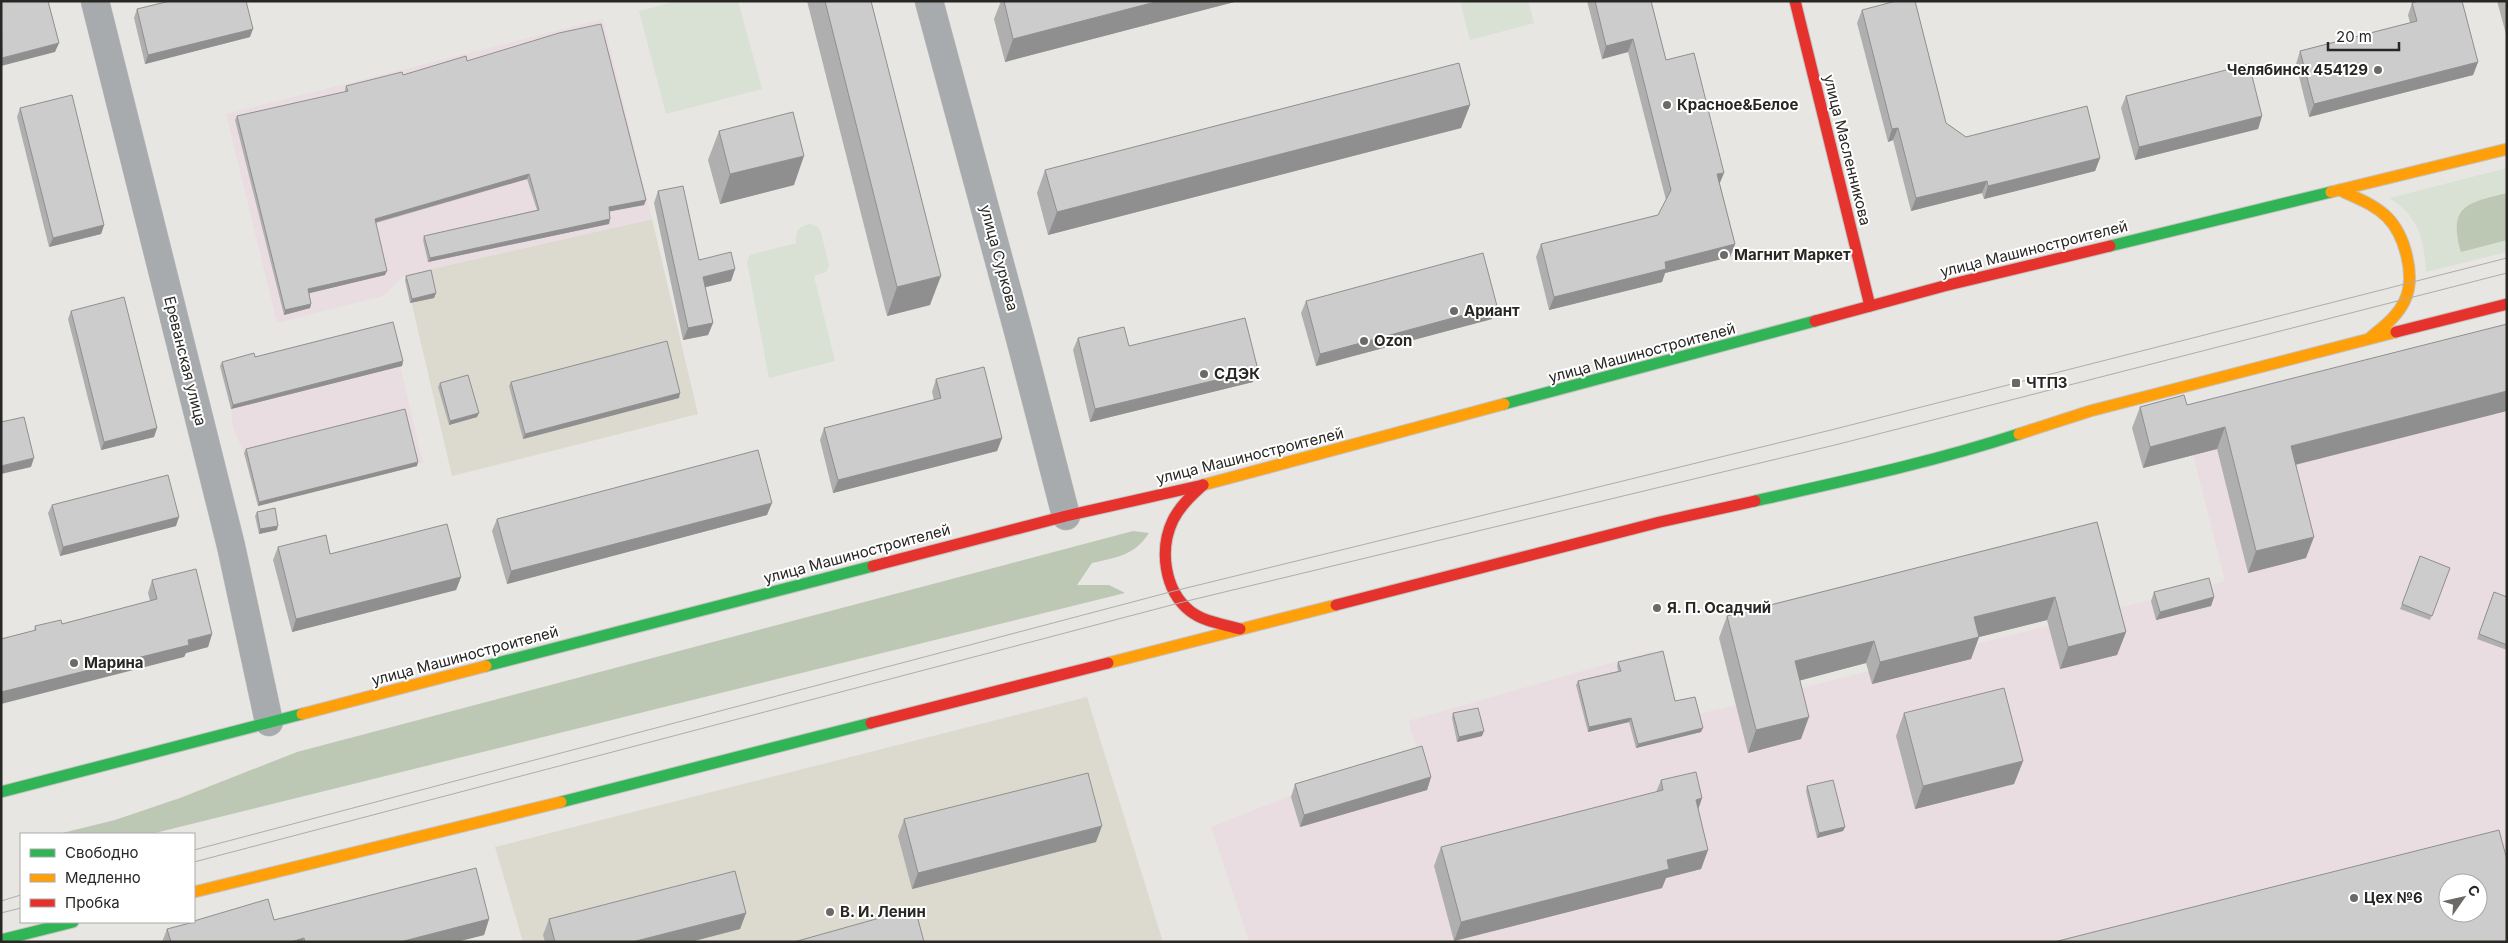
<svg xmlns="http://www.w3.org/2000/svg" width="2508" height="943" font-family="Inter,sans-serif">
<rect width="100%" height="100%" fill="#e7e6e2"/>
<g fill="#dcd9cf">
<polygon points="652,219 698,414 452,476 405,275"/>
<polygon points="1087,697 1163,942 523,942 495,847"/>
</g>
<g fill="#eadde2" fill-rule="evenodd">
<polygon points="603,19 652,219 405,275 383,296 277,323 226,114"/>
<polygon points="391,327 423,463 258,506 244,453 233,428 231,409 254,361"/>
<path d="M 2507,330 L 2507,942 L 1249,942 L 1211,827 L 1292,795 L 1420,758 L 1408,721 L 1653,651 L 1656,725 L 2225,581 L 2182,411 ZM 2448,883 L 2478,883 L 2478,913 L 2448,913 Z"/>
</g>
<g fill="#d8e1d3">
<polygon points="677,1 738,1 762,89 666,114 639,11"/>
<polygon points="1460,1 1528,1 1534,23 1470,40"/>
<path d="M 2507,168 L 2507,252 L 2426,272 C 2424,238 2419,218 2390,198 Z"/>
<path d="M 810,224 L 818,227 L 821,232 L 829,266 L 826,272 L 814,276 L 835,361 L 769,378 L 747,262 L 750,255 L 796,243 C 796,231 798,226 810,224 Z"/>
</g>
<g fill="#bcc8b4">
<path d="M 2507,193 L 2507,240 L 2461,252 C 2448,205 2467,203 2507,193 Z"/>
<path d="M 1133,531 L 1149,533 C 1134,556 1117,557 1092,563 L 1077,585 L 1109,585 L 1125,593 L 151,834 L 58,834 L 115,820 L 180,798 L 297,752 Z"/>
</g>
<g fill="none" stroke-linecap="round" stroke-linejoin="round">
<g stroke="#c4c3c1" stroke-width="29">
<g id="street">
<polyline points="95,1 231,546 269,722"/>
<polyline points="929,1 1021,342 1066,516"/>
</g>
</g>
<g stroke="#c4c3c1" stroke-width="13">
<g id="fast">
<polyline points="2110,246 2331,192"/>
<polyline points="1504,404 1815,321"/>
<path d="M 1755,501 C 1844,481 1933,462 2019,434"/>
<polyline points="486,666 873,566"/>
<polyline points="1,792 302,714"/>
<polyline points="561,802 871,723"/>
<polyline points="1,940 73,922"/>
</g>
</g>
<g stroke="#c4c3c1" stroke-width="13">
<g id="slow">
<path d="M 2340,190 C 2356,198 2374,204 2387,217 C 2405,235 2416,276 2405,300 C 2398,316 2383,327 2371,337"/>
<polyline points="2331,192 2507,149"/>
<polyline points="2019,434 2090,411 2396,332"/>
<polyline points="1203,485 1504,404"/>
<polyline points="1108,663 1336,605"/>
<polyline points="302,714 486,666"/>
<polyline points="194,892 561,802"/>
</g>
</g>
<g stroke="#c4c3c1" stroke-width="13">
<g id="jam">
<polyline points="1795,1 1870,306"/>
<polyline points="1815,321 1944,286 2110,246"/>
<polyline points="2396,332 2507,304"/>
<path d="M 1203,485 C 1192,495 1180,506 1173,520 C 1159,549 1164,590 1190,611 C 1204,622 1223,624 1240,629"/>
<polyline points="873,566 1066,516 1203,485"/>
<polyline points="1336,605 1660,522 1755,501"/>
<polyline points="871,723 1108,663"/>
</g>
</g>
<use href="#street" stroke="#a7abad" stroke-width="28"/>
<use href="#fast" stroke="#30b455" stroke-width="11"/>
<use href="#slow" stroke="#ff9f0a" stroke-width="11"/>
<use href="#jam" stroke="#e5322d" stroke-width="11"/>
<g stroke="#acaeac" stroke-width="1">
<polyline points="194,850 1174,591 1835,429 2507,258"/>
<polyline points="194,862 1183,602 1839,444 2507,273"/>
<polyline points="1,901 21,895"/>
<polyline points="1,913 21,908"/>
</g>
</g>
<g fill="#b0afaf">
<polygon points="807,1 871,1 930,305 887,316"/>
<polygon points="1001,1 1238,1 1005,62 994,19"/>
<polygon points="1587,1 1651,1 1666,60 1720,184 1735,244 1730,257 1665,273 1662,282 1549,310 1536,257 1541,244 1658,215 1666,200 1628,52 1602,59"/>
<polygon points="2497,1 2507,1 2507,38"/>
<polygon points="2412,3 2478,62 2473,75 2309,117 2296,64 2300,51 2410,23 2408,15"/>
<polygon points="137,9 250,37 145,64 134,18"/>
<polygon points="1862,10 1946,123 1966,137 2100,158 2095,171 1984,199 1982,193 1911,211 1893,140 1888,142 1857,23"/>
<polygon points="467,61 646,200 644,205 609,211 610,219 609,224 428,262 423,240 424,236 537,210 527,179 376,223 385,275 309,293 311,304 310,308 284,315 235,120 237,116 345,92 345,90 346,86 403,75"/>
<polygon points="2126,96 2262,116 2258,129 2135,160 2121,108"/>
<polygon points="1470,105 1461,128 1048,235 1037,193 1045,170"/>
<polygon points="20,108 104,225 101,234 49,247 17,117"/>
<polygon points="719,131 794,185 720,204 708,160"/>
<polygon points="658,191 699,260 735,269 731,281 705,287 713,323 708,335 683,340 654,203"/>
<polygon points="406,276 436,293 434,298 410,303 405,280"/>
<polygon points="1306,301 1492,319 1316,366 1301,313"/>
<polygon points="71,311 157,428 154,437 101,450 68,319"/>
<polygon points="1078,338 1129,346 1253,382 1090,422 1073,350"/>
<polygon points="255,357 403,361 402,366 231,409 220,366 222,362"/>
<polygon points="936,379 1002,438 997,451 833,493 820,440 824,428 934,400 932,392"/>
<polygon points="511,382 679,398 523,439 509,386"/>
<polygon points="440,383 477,417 449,425 438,387"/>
<polygon points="2187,405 2296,464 2306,558 2248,573 2217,449 2143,468 2132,428 2140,407"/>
<polygon points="246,449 417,466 258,506 244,453"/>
<polygon points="52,505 176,526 60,556 48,513"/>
<polygon points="257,512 277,530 259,534 255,516"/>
<polygon points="767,515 507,584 492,531 497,519"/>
<polygon points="2097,522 2126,632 2117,655 2060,669 2047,620 1979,637 1971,659 1872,684 1866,663 1800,680 1801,739 1748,753 1719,638 1727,616"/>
<polygon points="278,547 330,554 461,577 456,590 292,632 273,560"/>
<polygon points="2420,556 2450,568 2430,620 2400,609"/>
<polygon points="152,580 212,634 208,647 186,653 184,657 34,631 35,626 62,624 150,601 148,593"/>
<polygon points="2154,592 2214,597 2211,606 2156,620 2151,601"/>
<polygon points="2494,592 2507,597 2507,650 2477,639"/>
<polygon points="1618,662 1675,701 1701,732 1636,748 1629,722 1588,732 1576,685 1578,681 1618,671 1617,666"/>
<polygon points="1453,713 1482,736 1457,742 1452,718"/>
<polygon points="1904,713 2023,761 2014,784 1915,809 1896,736"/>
<polygon points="1431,777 1427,790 1300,827 1291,797 1295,784"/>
<polygon points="1661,780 1702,798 1698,810 1708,850 1701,869 1666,878 1662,888 1454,941 1434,866 1441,847 1656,792"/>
<polygon points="1807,786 1845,827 1843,831 1817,838 1806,791"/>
<polygon points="904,819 1096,842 912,889 898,836"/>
<polygon points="746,913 740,929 690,942 545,942 543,935 549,919"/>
<polygon points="489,919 484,935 456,942 162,942 167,929 274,920"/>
</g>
<g fill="#908f8f">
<polygon points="1159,1 1238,1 1005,62 1013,39"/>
<polygon points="253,29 250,37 145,64 148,55"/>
<polygon points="1633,39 1628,52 1602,59 1606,46"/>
<polygon points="59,43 55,52 1,66 2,58"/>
<polygon points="2478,62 2473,75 2309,117 2314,104"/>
<polygon points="1470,105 1461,128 1048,235 1057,212"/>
<polygon points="2262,116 2258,129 2135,160 2139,147"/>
<polygon points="1898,128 1893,140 1888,142 1892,129"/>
<polygon points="804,156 794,185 720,204 730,174"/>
<polygon points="2100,158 2095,171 1984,199 1988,186"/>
<polygon points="1724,173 1719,185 1717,174"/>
<polygon points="529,174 527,179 373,223 375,219"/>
<polygon points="1987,181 1982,193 1911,211 1916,198"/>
<polygon points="646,200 644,205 607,212 609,207"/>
<polygon points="610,219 609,224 428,262 430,258"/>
<polygon points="104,225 101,234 49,247 53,238"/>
<polygon points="1735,244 1730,257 1665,273 1662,282 1549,310 1554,297 1665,262"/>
<polygon points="735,269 731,281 698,289 703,277"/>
<polygon points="387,271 385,275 306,294 308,289"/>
<polygon points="941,276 930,305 887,316 897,287"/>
<polygon points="436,293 434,298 410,303 412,299"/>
<polygon points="311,304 310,308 284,315 285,310"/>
<polygon points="1497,306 1492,319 1316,366 1320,354"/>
<polygon points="713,323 708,335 683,340 688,328"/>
<polygon points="403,361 402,366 231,409 233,405"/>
<polygon points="1258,370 1253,382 1090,422 1095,409"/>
<polygon points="2507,391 2507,411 2283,468 2291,446"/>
<polygon points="680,393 679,398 523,439 525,434"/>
<polygon points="479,413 477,417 449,425 450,421"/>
<polygon points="2225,427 2217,449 2143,468 2150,447"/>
<polygon points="157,428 154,437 101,450 104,442"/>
<polygon points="1002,438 997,451 833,493 838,480"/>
<polygon points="34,458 31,467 1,474 1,466"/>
<polygon points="418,462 417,466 258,506 259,502"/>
<polygon points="772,503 767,515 507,584 511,571"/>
<polygon points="179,517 176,526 60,556 63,547"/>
<polygon points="278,526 277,530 259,534 260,529"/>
<polygon points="2314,537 2306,558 2248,573 2256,551"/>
<polygon points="461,577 456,590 292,632 296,619"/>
<polygon points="2055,597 2047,620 1979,637 1971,659 1872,684 1880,662 1974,617"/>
<polygon points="2214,597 2211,606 2156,620 2160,612"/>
<polygon points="2126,632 2117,655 2060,669 2068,647"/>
<polygon points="212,634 208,647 186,653 184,657 1,704 1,692"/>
<polygon points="1874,641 1866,663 1787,684 1795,661"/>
<polygon points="1809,717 1801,739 1748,753 1756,730"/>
<polygon points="1631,718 1629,722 1588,732 1589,727"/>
<polygon points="1703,728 1701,732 1636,748 1638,744"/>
<polygon points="1484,731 1482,736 1457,742 1459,737"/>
<polygon points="2023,761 2014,784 1915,809 1923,786"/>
<polygon points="1431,777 1427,790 1300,827 1304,815"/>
<polygon points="1702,798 1695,818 1696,800"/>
<polygon points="1102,826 1096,842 912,889 918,873"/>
<polygon points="1845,827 1843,831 1817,838 1819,833"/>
<polygon points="1708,850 1701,869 1666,878 1662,888 1454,941 1461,922 1667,860"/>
<polygon points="746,913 740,929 690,942 632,942"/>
<polygon points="489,919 484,935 456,942 400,942"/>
<polygon points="304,938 302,942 291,942"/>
</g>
<g fill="#cdcccc" stroke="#908f8f" fill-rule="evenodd">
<polygon points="1,1 48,1 59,43 2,58"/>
<polygon points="170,1 246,1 253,29 148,55 137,9"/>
<polygon points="825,1 871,1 941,276 897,287"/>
<polygon points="1004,1 1159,1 1013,39"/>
<polygon points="1595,1 1651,1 1666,60 1694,53 1724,173 1717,174 1735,244 1665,262 1666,269 1554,297 1541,244 1658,215 1671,190 1633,39 1606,46"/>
<polygon points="1896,1 1915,1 1946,123 1966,137 2087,106 2100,158 1988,186 1987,181 1916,198 1898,128 1892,129 1862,10"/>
<polygon points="2418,1 2462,1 2478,62 2314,104 2300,51 2417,21 2412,3"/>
<polygon points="601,24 646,200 609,207 610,219 430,258 424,236 539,210 529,174 375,219 387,271 308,289 311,304 285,310 237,116 348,91 346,86 402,72 403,75 466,56 467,61 559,33"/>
<polygon points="1459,63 1470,105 1057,212 1045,170"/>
<polygon points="2249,64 2262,116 2139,147 2126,96"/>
<polygon points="72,95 104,225 53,238 20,108"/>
<polygon points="793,112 804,156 730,174 719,131"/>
<polygon points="683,186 699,260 731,252 735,269 703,277 713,323 688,328 658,191"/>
<polygon points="1483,253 1497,306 1320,354 1306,301"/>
<polygon points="431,270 436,293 412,299 406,276"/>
<polygon points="124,297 157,428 104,442 71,311"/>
<polygon points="1245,318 1258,370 1095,409 1078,338 1124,327 1129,346"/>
<polygon points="393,322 403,361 233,405 222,362 254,353 255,357"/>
<polygon points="2507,324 2507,391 2291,446 2314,537 2256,551 2225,427 2150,447 2140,407 2184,395 2187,405"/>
<polygon points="667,341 680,393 525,434 511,382"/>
<polygon points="984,367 1002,438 838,480 824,428 941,398 936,379"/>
<polygon points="468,375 479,413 450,421 440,383"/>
<polygon points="405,409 418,462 259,502 246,449"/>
<polygon points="24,417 34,458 1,466 1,422"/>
<polygon points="758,450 772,503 511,571 497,519"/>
<polygon points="168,475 179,517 63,547 52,505"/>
<polygon points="275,508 278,526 260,529 257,512"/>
<polygon points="2097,522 2126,632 2068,647 2055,597 1974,617 1979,637 1880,662 1874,641 1795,661 1809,717 1756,730 1727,616"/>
<polygon points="447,524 461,577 296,619 278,547 326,535 330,554"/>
<polygon points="2420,556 2450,568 2432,616 2402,604"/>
<polygon points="196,569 212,634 188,640 189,645 1,692 1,639 36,630 35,626 61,620 62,624 157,599 152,580"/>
<polygon points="2209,578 2214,597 2160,612 2154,592"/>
<polygon points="2494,592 2507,597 2507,645 2479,634"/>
<polygon points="1663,651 1675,701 1695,697 1703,728 1638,744 1631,718 1589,727 1578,681 1621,671 1618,662"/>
<polygon points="2004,688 2023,761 1923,786 1904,713"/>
<polygon points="1478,708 1484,731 1459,737 1453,713"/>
<polygon points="1422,746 1431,777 1304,815 1295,784"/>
<polygon points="1696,772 1702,798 1696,800 1708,850 1667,860 1669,869 1461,922 1441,847 1663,790 1661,780"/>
<polygon points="1088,773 1102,826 918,873 904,819"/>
<polygon points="1833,780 1845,827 1819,833 1807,786"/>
<path d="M 2499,830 L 2507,860 L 2507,942 L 2054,942 ZM 2448,883 L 2478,883 L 2478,913 L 2448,913 Z"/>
<polygon points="476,868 489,919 400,942 305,942 304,938 291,942 171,942 167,929 194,922 194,921 268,899 274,920"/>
<polygon points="735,871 746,913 632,942 555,942 549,919"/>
<polygon points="915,908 924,942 794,942"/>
</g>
<g fill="#6b6a66" stroke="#fff" stroke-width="2">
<circle cx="2378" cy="70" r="5"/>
<circle cx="1667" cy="105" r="5"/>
<circle cx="1724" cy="255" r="5"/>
<circle cx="1454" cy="311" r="5"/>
<circle cx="1364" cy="341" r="5"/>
<circle cx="1204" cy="374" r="5"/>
<rect x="2011" y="378" width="10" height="10" rx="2.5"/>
<circle cx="1657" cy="608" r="5"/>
<circle cx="74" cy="663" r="5"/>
<circle cx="2354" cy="898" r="5"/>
<circle cx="830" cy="912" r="5"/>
</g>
<g text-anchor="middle" stroke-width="4" stroke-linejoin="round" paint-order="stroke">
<g font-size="15" font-weight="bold" fill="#282724" stroke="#fff" text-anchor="start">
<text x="2368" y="75" text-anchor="end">Челябинск 454129</text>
<text x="1677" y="110">Красное&amp;Белое</text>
<text x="1734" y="260">Магнит Маркет</text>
<text x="1464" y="316">Ариант</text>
<text x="1374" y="346">Ozon</text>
<text x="1214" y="379">СДЭК</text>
<text x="2026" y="388">ЧТПЗ</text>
<text x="1667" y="613">Я. П. Осадчий</text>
<text x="84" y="668">Марина</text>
<text x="2364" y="903">Цех №6</text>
<text x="840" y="917">В. И. Ленин</text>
</g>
<g font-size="15" fill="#282724" stroke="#fff">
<text transform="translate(1847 150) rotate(76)" y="5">улица Масленникова</text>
<text transform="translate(2034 249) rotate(-14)" y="5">улица Машиностроителей</text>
<text transform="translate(999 258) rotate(75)" y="5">улица Суркова</text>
<text transform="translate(1642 353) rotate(-15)" y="5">улица Машиностроителей</text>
<text transform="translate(185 361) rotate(76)" y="5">Ереванская улица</text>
<text transform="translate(1250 456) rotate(-14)" y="5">улица Машиностроителей</text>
<text transform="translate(857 554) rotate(-15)" y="5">улица Машиностроителей</text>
<text transform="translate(465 656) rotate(-15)" y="5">улица Машиностроителей</text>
</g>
</g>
<rect width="2508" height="943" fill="none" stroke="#282724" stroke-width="5"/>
<rect x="20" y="833" width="175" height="90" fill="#ffffff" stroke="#a9a9a7"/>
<rect x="30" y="849" width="25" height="8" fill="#30b455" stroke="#a9a9a7"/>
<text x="65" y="858" font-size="15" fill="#282724">Свободно</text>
<rect x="30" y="874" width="25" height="8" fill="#ff9f0a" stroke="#a9a9a7"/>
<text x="65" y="883" font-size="15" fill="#282724">Медленно</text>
<rect x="30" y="899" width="25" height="8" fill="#e5322d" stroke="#a9a9a7"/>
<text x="65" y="908" font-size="15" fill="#282724">Пробка</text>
<g transform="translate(2463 898) rotate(56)"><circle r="24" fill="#ffffff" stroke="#a9a9a7"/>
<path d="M0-4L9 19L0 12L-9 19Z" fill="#6b6a66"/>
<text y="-8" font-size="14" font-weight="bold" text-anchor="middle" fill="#282724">С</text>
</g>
<path d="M2328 42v8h71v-8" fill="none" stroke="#282724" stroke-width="2.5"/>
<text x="2336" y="42" font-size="15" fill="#282724" stroke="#ffffff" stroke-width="4" paint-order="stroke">20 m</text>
</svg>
